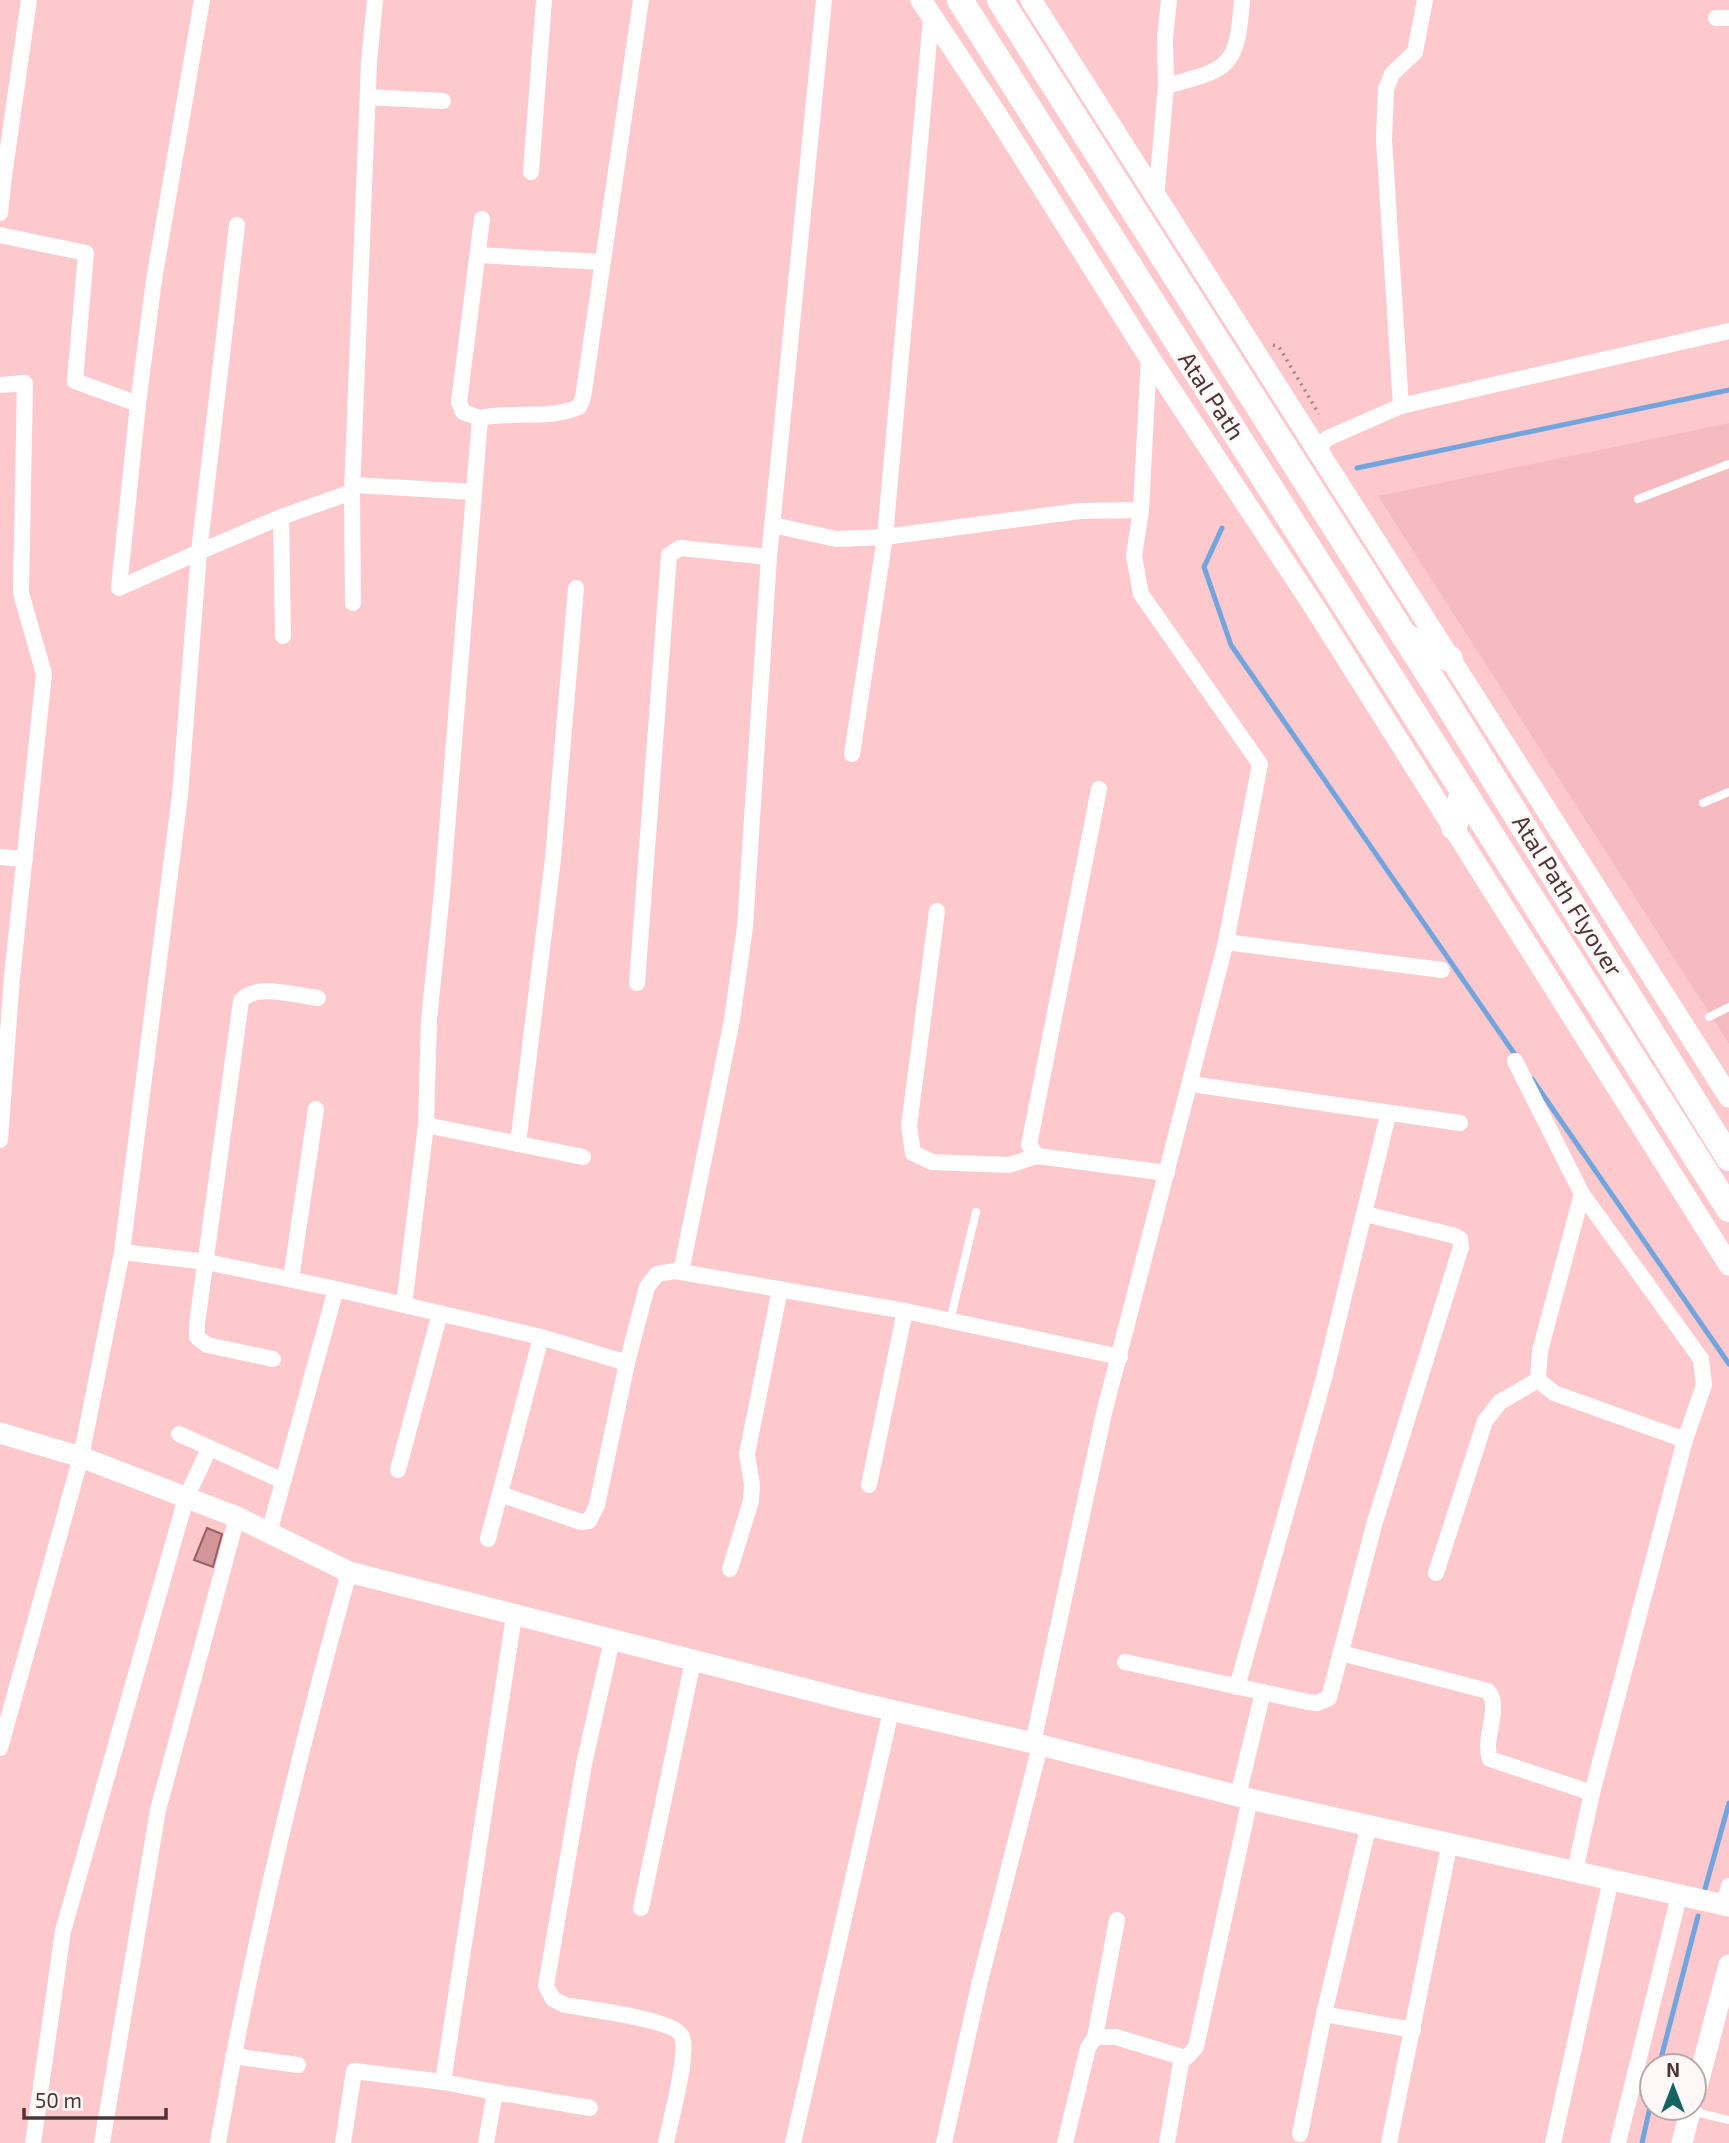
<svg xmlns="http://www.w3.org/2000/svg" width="1729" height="2143" font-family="'Exo 2',sans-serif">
<rect width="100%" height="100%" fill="#fdc9cd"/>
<polygon fill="#f5bbc0" points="1729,423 1729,1044 1378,496"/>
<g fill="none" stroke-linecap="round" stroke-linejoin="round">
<g stroke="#72a4de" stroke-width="5">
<polyline points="1357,468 1729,390"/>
<polyline points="1222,528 1204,567 1231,645 1518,1059"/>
<polyline points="1532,1079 1729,1364"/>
<polyline points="1705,1889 1729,1803"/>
<polyline points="1659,2066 1698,1916"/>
<polyline points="1642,2143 1652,2098"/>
</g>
</g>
<polygon fill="#d2959a" stroke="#965f64" stroke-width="2" points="207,1528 222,1534 213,1567 194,1560"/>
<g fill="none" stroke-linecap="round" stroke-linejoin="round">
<polyline stroke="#ab8487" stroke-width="3.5" stroke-dasharray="2 5" stroke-linecap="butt" points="1273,345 1279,347 1319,414"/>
<g stroke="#fff" stroke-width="8">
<polyline points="1638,499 1729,464"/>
<polyline points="1703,803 1729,792"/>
<polyline points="1709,1017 1729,1007"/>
<polyline points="950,1321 976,1212"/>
<polyline points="1691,2111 1729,2120"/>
</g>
<g stroke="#fff" stroke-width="16">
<polyline points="1716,18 1729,18"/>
<path d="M 1166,86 C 1230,69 1237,68 1242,0"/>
<polyline points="368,97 443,101"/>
<polyline points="531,172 544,0"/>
<polyline points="0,175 4,176 0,213"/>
<polyline points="4,176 29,0"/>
<polyline points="1156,199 1166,86 1165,38 1169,0"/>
<polyline points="237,225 199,552 281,517 352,492 369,63 375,0"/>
<polyline points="0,235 86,253 75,381 138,404 119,588 199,552 180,795 122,1252 81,1457 0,1748"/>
<polyline points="479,255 602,262"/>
<polyline points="0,385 25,383 21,593 44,674 12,977 0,1140"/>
<polyline points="138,404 154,280 202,0"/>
<polyline points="1401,406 1384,140 1386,89 1392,74 1415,52 1425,0"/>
<polyline points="480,418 463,412 459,402 482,219"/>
<polyline points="1317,448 1328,438 1401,406 1729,331"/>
<polyline points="354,485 474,492"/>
<polyline points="352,492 353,603"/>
<polyline points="281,517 283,636"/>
<polyline points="773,525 836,539 885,537 1080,511 1141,510"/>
<polyline points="852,754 885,537 931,18"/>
<polyline points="1099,789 1029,1145 1037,1156 1167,1173"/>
<polyline points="0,857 25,859"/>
<polyline points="937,911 909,1126 913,1153 932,1162 1009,1165 1037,1156"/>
<polyline points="1226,942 1442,970"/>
<polyline points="637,983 669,555 680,548 769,557"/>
<polyline points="1515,1061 1582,1194 1701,1359 1704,1385 1685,1440 1592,1793 1575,1871"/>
<polyline points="1191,1084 1460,1123"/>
<polyline points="426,1125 583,1157"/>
<polyline points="518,1144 553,859 576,588"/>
<polyline points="1582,1194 1540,1351 1538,1380 1554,1393 1685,1440"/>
<polyline points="122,1252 207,1262 336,1289 269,1533"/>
<polyline points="681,1272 732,1020 745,927 769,557 824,0"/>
<polyline points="291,1279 316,1109"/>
<polyline points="336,1289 541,1337 627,1363 647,1287 657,1274 675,1271 905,1311 1120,1357"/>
<path d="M 404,1305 L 426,1125 L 429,1020 L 442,892 L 480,418 C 512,411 549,420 579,407 L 583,398 L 641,0"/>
<path d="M 273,1359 L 207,1345 L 197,1337 L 197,1324 L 241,1001 C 255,982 298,996 318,998"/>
<polyline points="179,1434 283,1481"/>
<polyline points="398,1470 440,1313"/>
<polyline points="869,1485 905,1311"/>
<polyline points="500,1494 581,1522 589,1521 597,1505 627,1363"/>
<polyline points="488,1539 541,1337"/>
<polyline points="730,1569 751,1501 752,1485 747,1454 780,1289"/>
<polyline points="1436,1573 1485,1421 1500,1402 1538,1380"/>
<path d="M 612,1640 L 584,1764 L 546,1986 L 553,1999 L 565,2005 C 586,2009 676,2019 682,2037 C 689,2054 670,2122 666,2143"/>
<path d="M 1341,1653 L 1488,1691 C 1502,1707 1482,1739 1490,1759 L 1592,1793"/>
<polyline points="1125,1662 1308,1702 1317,1703 1329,1698 1374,1525 1461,1247 1460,1239 1452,1235 1365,1214"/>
<polyline points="1237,1687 1324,1378 1388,1115"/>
<polyline points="1033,1743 1104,1413 1226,942 1260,764 1141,594 1134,556 1141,510 1149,357"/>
<polyline points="1238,1796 1263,1692"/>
<polyline points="1369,1824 1324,2014 1413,2030"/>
<polyline points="1724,1905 1729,1886"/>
<polyline points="641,1908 693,1661"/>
<polyline points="1095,2037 1117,1920"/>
<polyline points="233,2056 298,2065"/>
<polyline points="495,2092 590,2108"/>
<polyline points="1300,2134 1324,2014"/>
<polyline points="33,2143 63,1931 186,1498 209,1449"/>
<polyline points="102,2143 158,1810 237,1517"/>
<path d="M 218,2143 C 251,1950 297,1760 349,1572"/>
<polyline points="343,2143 354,2071 443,2082"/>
<polyline points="486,2143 495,2092 443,2082 514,1616"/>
<polyline points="793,2143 891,1711"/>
<polyline points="944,2143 980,1981 1040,1746"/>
<polyline points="1065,2143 1088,2048 1095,2037 1116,2037 1182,2057 1187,2057 1196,2047 1250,1799"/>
<polyline points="1167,2143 1182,2057"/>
<polyline points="1389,2143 1450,1842"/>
<polyline points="1553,2143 1611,1879"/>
<polyline points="1618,2143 1679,1896"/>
</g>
<g stroke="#fff" stroke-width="21">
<polyline points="921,0 997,115 1149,357 1315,608 1729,1265"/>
<polyline points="1031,0 1729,1097"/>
<polyline points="0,1433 81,1457 237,1517 349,1572 856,1702 1033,1743 1250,1799 1729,1906"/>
<polyline points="1694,2098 1729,1965"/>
<polyline points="1682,2143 1691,2108"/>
</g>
<g stroke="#fff" stroke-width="26">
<polyline points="960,0 1729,1209"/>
<polyline points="1000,0 1445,700 1729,1158"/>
<polyline points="1404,636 1450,659"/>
<polyline points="1454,827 1463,791"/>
</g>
</g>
<g text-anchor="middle" stroke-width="5" stroke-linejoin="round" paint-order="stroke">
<g font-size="24" fill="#4d3436" stroke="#fef7f8">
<text transform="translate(1211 396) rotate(57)" y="8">Atal Path</text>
<text transform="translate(1567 896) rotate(58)" y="8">Atal Path Flyover</text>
</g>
</g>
<g transform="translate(1673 2087)"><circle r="33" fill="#fef7f8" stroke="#b7a9aa" stroke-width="2"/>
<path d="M0-5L12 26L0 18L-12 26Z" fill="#156463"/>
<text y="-10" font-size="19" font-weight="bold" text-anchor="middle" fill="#4d3436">N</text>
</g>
<path d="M24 2108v10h142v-10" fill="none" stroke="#4d3436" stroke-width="3.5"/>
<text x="35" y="2108" font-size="21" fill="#4d3436" stroke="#fef7f8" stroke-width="5" paint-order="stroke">50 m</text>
</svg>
